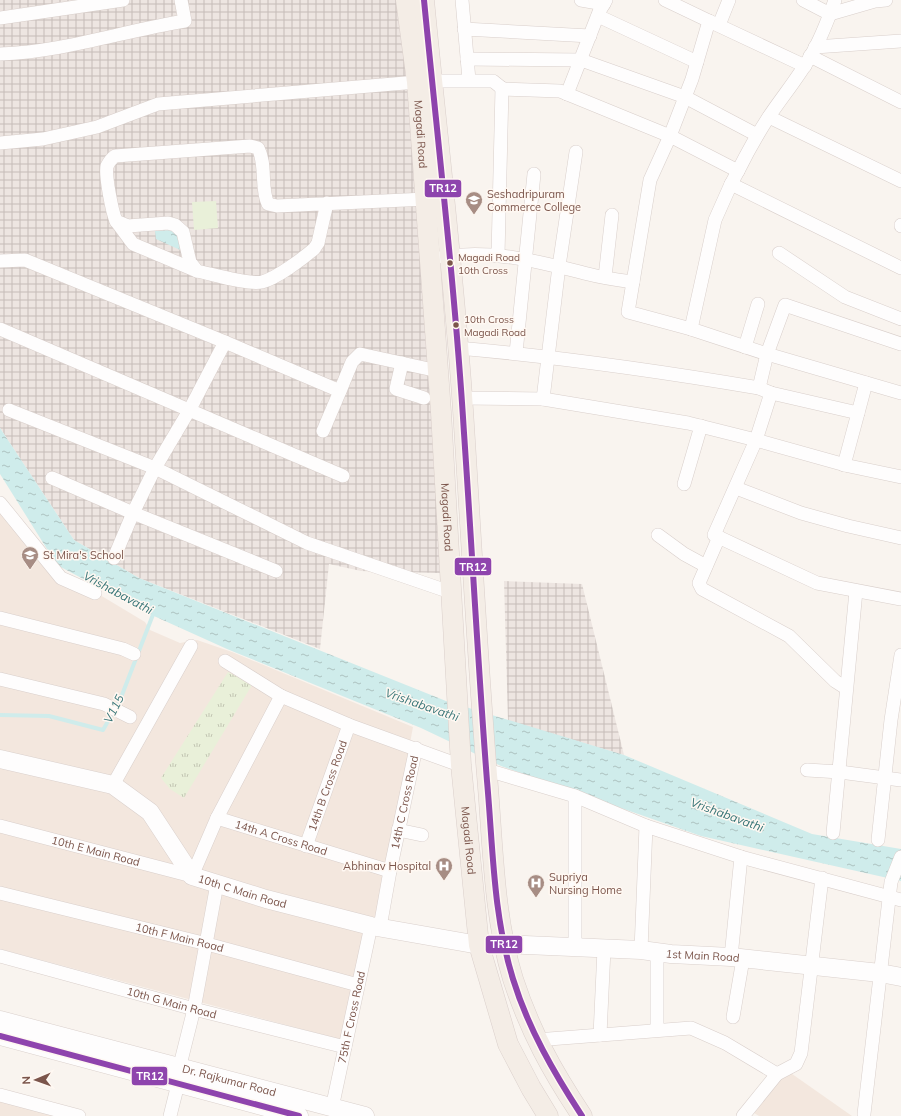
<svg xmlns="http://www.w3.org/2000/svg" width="901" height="1116" font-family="Mulish,sans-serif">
<defs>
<pattern id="industrial-grid" width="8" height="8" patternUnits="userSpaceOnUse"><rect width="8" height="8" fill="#ede5e1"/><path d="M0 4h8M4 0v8" fill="none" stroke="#c5bcb8"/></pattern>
<pattern id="grass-tufts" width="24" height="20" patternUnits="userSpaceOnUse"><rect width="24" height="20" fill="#e9f0d9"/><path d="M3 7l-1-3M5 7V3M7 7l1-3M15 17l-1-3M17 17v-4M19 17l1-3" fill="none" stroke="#c2c5b2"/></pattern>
<pattern id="water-ripples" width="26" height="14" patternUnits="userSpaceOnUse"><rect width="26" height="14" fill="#cfeceb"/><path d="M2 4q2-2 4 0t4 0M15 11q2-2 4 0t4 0" fill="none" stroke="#adc2c0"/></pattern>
</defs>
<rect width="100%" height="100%" fill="#f9f4ef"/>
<g fill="#f3e7de">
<polygon points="0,512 57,582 100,595 145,622 150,630 180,643 197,640 232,652 413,727 377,919 348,1035 339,1039 0,949"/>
<polygon points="785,1069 852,1116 759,1116 754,1113"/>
<polygon points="0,1100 63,1116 0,1116"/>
</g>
<g fill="url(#industrial-grid)">
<polygon points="0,0 400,0 424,257 440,573 361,571 329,564 320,649 139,578 74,540 0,428"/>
<polygon points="504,581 582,584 624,755 508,721"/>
</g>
<polygon fill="url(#grass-tufts)" points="228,672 252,685 184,798 170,789 161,778"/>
<polygon fill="#e9f0d9" points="216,201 218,228 194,230 192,202"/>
<g fill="url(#water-ripples)">
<polygon points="189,229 189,254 156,239 155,231"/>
<polygon points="0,428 74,540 139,578 446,701 624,755 812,834 901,849 901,881 701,836 501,766 421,728 227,649 145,612 57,565 0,474"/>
</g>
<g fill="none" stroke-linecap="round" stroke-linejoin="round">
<polyline stroke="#cfeceb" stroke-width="4" points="0,715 49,716 103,730 120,700 154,612"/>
<g stroke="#d9cfcb" stroke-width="14">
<g id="street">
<polyline points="462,0 469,80"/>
<polyline points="581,0 604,4"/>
<polyline points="803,0 830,14 875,1 886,0"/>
<polyline points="598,16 697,62"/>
<polyline points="0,18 123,0"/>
<polyline points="709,21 805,66"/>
<polyline points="719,25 729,0"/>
<polyline points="464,29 590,36"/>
<polyline points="815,47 901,41"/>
<path d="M 0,54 C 63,52 123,31 185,21 L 181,0"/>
<polyline points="810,56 901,102"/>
<polyline points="467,59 581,60 685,97 757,135"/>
<polyline points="432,81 493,81 503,89 560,91 670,136 738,171 731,184 901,268"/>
<polyline points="567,94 599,12 606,0"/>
<polyline points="769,117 901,181"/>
<polyline points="0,143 43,139 97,127 158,104 417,82"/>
<path d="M 738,171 C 747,153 757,135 768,118 C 782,97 798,78 810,57 C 821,39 828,20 835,0"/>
<polyline points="731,184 715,220 691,329 767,354 901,393"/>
<path d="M 327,203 L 318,243 L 314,249 C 302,259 277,278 262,282 C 248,285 212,274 197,271 L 190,262 L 183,232 L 175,225 L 168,223 L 128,226 L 116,221 C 112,211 105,176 107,166 C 109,162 111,159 115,156 L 250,146 L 258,148 C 267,165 260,187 268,204 L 277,206 L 426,199"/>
<polyline points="116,221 133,244 197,271"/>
<polyline points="901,226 901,225"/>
<polyline points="779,253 845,297 901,319"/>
<polyline points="498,255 502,88"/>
<path d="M 443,257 C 493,249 540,262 588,274 C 603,278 618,280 633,282 L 628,312 L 691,329"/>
<polyline points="0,261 25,260 225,342"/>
<polyline points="605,277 612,215"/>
<polyline points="633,282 650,180 670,136 692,79 709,21 665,0"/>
<polyline points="0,329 343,476"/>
<polyline points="745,347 758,304"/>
<path d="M 458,348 C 559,357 659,371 759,388 L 771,393 L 756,440 L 714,535 L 817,583 L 901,599"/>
<polyline points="516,353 534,174"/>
<polyline points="402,363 396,389 424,398"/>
<polyline points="759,388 767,354 785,305 901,344"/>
<polyline points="771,393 858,413 866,383"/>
<polyline points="462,398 543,399 688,423 756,440 849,466 901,477"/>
<polyline points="543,399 559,266 576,152"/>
<polyline points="9,410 155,468 307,543 450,592"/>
<polyline points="323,431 340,391"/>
<polyline points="844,465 858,413"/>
<polyline points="52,478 133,513 276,571"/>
<polyline points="684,484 701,426"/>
<polyline points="736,488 801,513 848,526 901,538"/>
<polyline points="0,503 61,578 95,593"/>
<polyline points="658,535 684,554 706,566"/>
<polyline points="719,537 699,583 702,589 789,636 835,681 846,688"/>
<polyline points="114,558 133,513 155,468 190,409 225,342 340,391 352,362 360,354 438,371"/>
<polyline points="0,618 123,649 134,654"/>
<polyline points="225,661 281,696 349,725 462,766"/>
<polyline points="0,679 104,704 130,717"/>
<polyline points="487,770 575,796 646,826 741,857 901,900"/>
<polyline points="807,770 840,772 901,780"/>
<polyline points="113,785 191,646"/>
<path id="s1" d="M 217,818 L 390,871"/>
<path id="s2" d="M 0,826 L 192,876 L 217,818 L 281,696"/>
<polyline points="398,830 422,835"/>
<polyline points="833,833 856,591"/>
<polyline points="878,840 891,720 901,655"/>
<path id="s3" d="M 306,846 L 349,725"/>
<path id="s4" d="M 0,893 L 207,944 L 358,985"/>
<path id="s5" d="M 380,927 L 390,871 L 416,748"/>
<polyline points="575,947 575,796"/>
<polyline points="641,950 646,826"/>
<path id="s6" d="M 0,956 L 194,1009 L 345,1047"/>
<polyline points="731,957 741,857"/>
<polyline points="733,1017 743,959"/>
<polyline points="657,1030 657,952"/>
<polyline points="600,1035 604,949"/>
<polyline points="536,1040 691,1028 725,1043 777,1074"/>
<polyline points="179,1069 194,1009 217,884"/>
<polyline points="0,1095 79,1116"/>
<path id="s7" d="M 332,1108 L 371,926"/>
<polyline points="864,1114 891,882 901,857"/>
<polyline points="170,1116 178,1084"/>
<polyline points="743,1116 777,1074 796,1064 801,1053 822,878"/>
</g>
</g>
<g stroke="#dad0cc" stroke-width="19">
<g id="secondary">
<path id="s8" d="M 0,759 L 113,785 L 150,812 L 192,876 L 266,899 L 371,926 L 479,945 L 504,944 L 641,950 L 671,954 L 731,957 L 880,973 L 901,977"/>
<path id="s9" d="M 0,1020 L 365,1116"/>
<polyline points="0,1036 299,1116"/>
</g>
</g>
<g stroke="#dacfcb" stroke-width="21">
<g id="primary">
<path id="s10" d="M 406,0 L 417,82 L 441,412 L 461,765 L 479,945 L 508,1044 L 531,1088 L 548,1116"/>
<path d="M 424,0 C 437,137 454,273 463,410 C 471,532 477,654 487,775 C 493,843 493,914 513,979 C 530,1031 552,1071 582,1116"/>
</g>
</g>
<use href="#street" stroke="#fefdfd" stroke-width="13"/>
<use href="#secondary" stroke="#fefdfd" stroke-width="18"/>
<use href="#primary" stroke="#f4ede6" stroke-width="20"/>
<g stroke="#fff8f2" stroke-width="9">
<g id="bus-1">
<path d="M 424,0 C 438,144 455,288 464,433 C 472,549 478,665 487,781 C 493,847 493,915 513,979 C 528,1028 554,1073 582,1116"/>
<polyline points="0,1036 299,1116"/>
</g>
</g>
<use href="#bus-1" stroke="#8e44ad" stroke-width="6"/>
</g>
<defs>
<g id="university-pin" transform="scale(0.9)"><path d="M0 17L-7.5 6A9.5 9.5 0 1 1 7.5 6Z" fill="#a78d84" stroke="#fff8f2"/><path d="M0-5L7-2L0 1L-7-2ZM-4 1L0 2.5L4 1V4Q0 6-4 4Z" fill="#fff"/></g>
<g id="school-pin" transform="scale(0.9)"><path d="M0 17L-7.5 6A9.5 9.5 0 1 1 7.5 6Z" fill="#a78d84" stroke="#fff8f2"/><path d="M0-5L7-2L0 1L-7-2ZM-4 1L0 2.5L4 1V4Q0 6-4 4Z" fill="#fff"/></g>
<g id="hospital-pin" transform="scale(0.9)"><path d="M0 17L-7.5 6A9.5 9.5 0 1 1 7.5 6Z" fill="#a78d84" stroke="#fff8f2"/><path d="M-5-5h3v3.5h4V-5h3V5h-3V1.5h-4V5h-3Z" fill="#fff"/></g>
</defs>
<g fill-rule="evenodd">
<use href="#university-pin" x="474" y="200"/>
<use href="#school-pin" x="30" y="555"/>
<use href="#hospital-pin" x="444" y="866"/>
<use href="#hospital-pin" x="536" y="883"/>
</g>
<g fill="#7b554b" stroke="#fff8f2" stroke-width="1.5">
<circle cx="450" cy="263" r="3.5"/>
<circle cx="456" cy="325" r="3.5"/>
</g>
<g text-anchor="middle" stroke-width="3" stroke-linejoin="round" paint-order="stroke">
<g font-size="10" fill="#7b554b" stroke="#fff8f2" text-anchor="start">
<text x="458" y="261">Magadi Road<tspan x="458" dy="13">10th Cross</tspan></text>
<text x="464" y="323">10th Cross<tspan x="464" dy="13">Magadi Road</tspan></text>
</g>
<g font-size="11" fill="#7b554b" stroke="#fff8f2">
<text dy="4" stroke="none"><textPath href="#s10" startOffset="135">Magadi Road</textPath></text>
<text dy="4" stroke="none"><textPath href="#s10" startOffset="519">Magadi Road</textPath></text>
<text dy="4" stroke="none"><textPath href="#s3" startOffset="64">14th B Cross Road</textPath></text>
<text dy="4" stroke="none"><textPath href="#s5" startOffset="127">14th C Cross Road</textPath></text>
<text dy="4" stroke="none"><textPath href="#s1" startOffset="67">14th A Cross Road</textPath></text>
<text dy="4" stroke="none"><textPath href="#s10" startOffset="843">Magadi Road</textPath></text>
<text dy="4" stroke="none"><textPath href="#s2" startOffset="99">10th E Main Road</textPath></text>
<text dy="4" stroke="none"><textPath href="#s8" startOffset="291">10th C Main Road</textPath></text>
<text dy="4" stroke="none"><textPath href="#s4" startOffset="185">10th F Main Road</textPath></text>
<text dy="4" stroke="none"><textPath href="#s8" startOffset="758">1st Main Road</textPath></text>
<text dy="4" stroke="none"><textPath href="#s6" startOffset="178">10th G Main Road</textPath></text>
<text dy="4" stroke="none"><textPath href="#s7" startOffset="93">75th F Cross Road</textPath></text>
<text dy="4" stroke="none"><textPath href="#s9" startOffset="237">Dr. Rajkumar Road</textPath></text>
</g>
<g font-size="11" fill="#7b554b" stroke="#fff8f2" text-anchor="start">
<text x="487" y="198">Seshadripuram<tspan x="487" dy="13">Commerce College</tspan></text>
<text x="43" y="559">St Mira's School</text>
<text x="431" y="870" text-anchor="end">Abhinav Hospital</text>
<text x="549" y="881">Supriya<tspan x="549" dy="13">Nursing Home</tspan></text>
</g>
<g font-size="12" font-style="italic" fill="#3a7779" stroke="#fff8f2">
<text transform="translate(118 593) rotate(28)" y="4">Vrishabavathi</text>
<text transform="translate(422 705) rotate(19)" y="4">Vrishabavathi</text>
<text transform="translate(114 709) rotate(-63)" y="4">V115</text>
<text transform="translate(727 815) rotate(20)" y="4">Vrishabavathi</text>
</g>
</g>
<g stroke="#fff8f2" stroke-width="1.5">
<rect x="424" y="179" width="38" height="19" rx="4" fill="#8e44ad"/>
<rect x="454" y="557" width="38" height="19" rx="4" fill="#8e44ad"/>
<rect x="485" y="935" width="38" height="19" rx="4" fill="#8e44ad"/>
<rect x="131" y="1066" width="37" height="20" rx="4" fill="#8e44ad"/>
</g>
<g font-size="11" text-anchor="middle" font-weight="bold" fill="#fff">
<text x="443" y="192">TR12</text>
<text x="473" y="571">TR12</text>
<text x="504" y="948">TR12</text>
<text x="150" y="1080">TR12</text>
</g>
<g transform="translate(36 1080) rotate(268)" stroke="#fff8f2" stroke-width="3" paint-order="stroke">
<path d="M0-3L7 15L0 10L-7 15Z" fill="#7b554b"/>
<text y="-6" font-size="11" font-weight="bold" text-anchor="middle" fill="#7b554b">N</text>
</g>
</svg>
